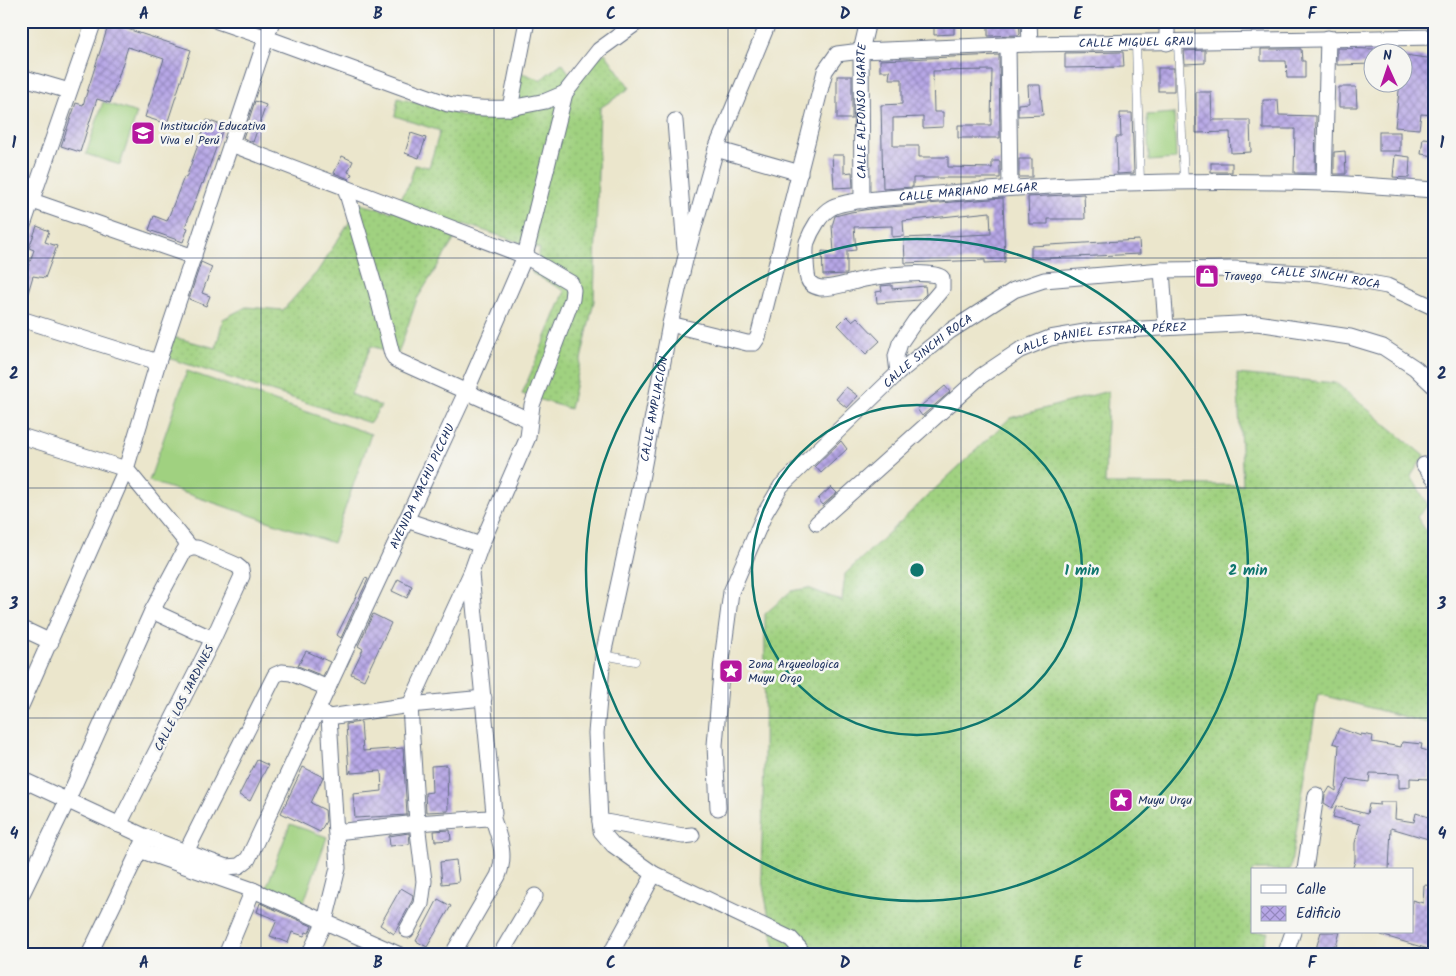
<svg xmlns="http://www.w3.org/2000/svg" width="1456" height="976" font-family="Kalam,sans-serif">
<defs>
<pattern id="grass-dots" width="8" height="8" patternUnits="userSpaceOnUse" patternTransform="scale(1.25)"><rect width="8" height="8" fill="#a0d180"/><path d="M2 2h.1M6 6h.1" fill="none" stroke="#89b471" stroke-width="1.8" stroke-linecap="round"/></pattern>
<pattern id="building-cross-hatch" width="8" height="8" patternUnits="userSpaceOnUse" patternTransform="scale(1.25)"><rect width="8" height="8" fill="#b7a7e6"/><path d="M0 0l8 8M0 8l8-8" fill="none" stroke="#9488be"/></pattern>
</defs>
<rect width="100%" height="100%" fill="#f6f6f2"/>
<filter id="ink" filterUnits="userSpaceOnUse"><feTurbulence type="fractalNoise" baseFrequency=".02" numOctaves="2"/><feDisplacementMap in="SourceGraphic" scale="10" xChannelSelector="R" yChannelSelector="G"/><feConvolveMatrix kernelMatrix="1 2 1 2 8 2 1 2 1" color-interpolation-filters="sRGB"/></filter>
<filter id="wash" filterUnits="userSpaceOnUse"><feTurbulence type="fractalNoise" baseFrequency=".0096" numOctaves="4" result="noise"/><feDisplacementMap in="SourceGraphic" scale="20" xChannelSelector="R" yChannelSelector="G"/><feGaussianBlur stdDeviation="1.12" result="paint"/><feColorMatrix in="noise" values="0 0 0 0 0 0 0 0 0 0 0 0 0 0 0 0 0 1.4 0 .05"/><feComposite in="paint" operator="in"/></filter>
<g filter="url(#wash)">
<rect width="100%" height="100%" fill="#ebe6cc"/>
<g fill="url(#grass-dots)" stroke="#5e806f">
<polygon points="605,53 630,88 600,108 594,301 570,409 522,394 565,291 532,273 540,249 464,224 417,299 398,354 371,346 351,394 381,406 370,423 168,358 173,337 216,348 223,319 246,307 283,310 317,272 354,215 357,203 391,212 408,186 415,165 429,167 440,131 395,116 398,98 476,119 490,117 517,98 520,72 540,80 562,63 572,77"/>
<polygon points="1237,374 1336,383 1424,456 1411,476 1428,505 1417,517 1435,545 1435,725 1318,694 1290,870 1252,870 1252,932 1268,932 1263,947 1257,955 776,955 761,875 764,763 765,614 791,591 808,588 842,601 845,574 1010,418 1108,391 1105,484 1243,485"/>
</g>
<g fill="#a0d180" stroke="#5e806f">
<polygon points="103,102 137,113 120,165 86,154"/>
<polygon points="1174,113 1176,159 1149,161 1147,115"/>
<polygon points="187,371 371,434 333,543 149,481"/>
<polygon points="290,824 327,837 304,902 266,889"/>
</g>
<g id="blocks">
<g fill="url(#building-cross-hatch)">
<polygon points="988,21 1019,21 1020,34 1019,35 988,36"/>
<polygon points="934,22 954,22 954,34 934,35"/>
<polygon points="109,23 191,50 167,124 145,117 164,59 128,47 110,103 97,99 80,152 61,146 76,103 83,105"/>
<polygon points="1337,48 1374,49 1374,64 1337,65"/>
<polygon points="1261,49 1301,49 1302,61 1305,61 1305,78 1287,78 1286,61 1261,61"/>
<polygon points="1205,50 1205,63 1185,64 1184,51"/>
<polygon points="1123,52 1124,67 1065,68 1065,53"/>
<polygon points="999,55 1000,138 958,138 958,125 991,125 992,70 933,71 934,112 943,112 943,127 923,128 923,117 893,118 893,146 919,146 919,157 948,157 948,167 992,168 992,161 1000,161 1000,178 913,178 913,187 883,189 881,105 902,104 902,79 889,79 890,71 880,71 880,60"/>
<polygon points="1404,55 1435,59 1435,115 1421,114 1419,129 1395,127 1400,82 1404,82"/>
<rect x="1158" y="68" width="16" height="23"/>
<rect x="837" y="76" width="15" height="43"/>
<polygon points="1028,85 1040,85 1043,115 1018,116 1018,104 1029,103"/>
<polygon points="1339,87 1356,87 1357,107 1339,107"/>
<polygon points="1196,92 1211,92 1212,120 1250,120 1251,152 1231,153 1230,132 1196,133"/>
<polygon points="1263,100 1278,100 1279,115 1316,116 1315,173 1294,173 1295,129 1263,129"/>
<polygon points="255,101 266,105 253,142 243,138"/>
<polygon points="1120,113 1132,113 1134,173 1117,174 1116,137 1121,137"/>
<polygon points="207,120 224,126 203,184 202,183 185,227 188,228 183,242 149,230 154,216 167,221 184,177 186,178"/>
<rect x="1379" y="132" width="21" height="19"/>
<polygon points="411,133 426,138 419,158 405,153"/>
<polygon points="1423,138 1435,139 1435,156 1421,154"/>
<polygon points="1345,151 1346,174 1334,174 1334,152"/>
<polygon points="832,155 844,155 844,173 852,172 853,187 834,188"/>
<polygon points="1395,155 1410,157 1409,178 1393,177"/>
<polygon points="342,156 353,161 348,172 352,174 349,179 334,173"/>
<rect x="1019" y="159" width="13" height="18"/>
<rect x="1211" y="163" width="21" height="9"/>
<polygon points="1084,194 1085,219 1048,219 1048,224 1029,224 1028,197"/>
<polygon points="1003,198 1005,262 985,263 985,260 905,263 904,238 991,234 990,212 903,221 904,236 892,237 892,226 854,227 856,250 847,251 847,274 823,275 822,251 834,252 832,226 835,216 851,212 877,208"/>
<polygon points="37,226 49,231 45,242 57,246 45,278 33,276 24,306 21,305 21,271 26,273 34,250 29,248"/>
<polygon points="1139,240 1140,254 1031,259 1031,246"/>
<polygon points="201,262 212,267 202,293 210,296 206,306 189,299"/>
<polygon points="892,285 892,289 925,286 926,294 920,300 877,303 876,292 882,291 881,286"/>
<polygon points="847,316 852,321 857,317 880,341 866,354 838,325"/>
<polygon points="945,386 950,392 922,416 917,409"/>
<polygon points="846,387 858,396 847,408 836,399"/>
<polygon points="841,441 847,449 821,473 815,466"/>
<polygon points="831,487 837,493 823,505 818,499"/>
<polygon points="365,578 368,579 341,638 337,635"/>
<polygon points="398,579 412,586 407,598 392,591"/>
<polygon points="373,614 391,623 364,680 351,674 363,649 358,646"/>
<polygon points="306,651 330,662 323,676 298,666"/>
<polygon points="361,722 363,751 403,748 407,815 355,818 353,794 382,791 381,771 351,773 351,770 349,774 346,724"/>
<polygon points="1339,728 1361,736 1361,734 1373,736 1372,742 1401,747 1402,742 1422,744 1421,749 1435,753 1435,764 1430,763 1429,779 1410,778 1410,787 1399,788 1399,774 1370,773 1369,782 1348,779 1332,808 1324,803 1325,795 1330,787 1336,791 1339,745 1333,743"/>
<polygon points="257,760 268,765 250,801 239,795"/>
<polygon points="447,765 448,811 426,812 425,793 432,792 431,766"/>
<polygon points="303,767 323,777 311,803 325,810 326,821 320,832 281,813"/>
<polygon points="1380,802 1396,802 1395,819 1414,822 1416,813 1435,819 1435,841 1391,828 1389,870 1352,870 1355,861 1355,843 1360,824 1333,817 1336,806 1367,814 1369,804 1380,805"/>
<polygon points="450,830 451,840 435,841 434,831"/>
<polygon points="409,833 410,844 390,846 389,836"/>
<polygon points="456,860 459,882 442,884 440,862"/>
<polygon points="1424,885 1435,886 1435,951 1381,935 1381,932 1412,932 1412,900 1423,903"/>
<polygon points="401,888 413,895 412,901 394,934 380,925"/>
<polygon points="438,899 451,906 427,947 416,941"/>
<polygon points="260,903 312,926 309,933 306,932 304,936 292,932 288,943 270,936 277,920 257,912"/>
<polygon points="1321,932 1340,932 1336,946 1334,945 1331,955 1314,955"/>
</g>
</g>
</g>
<g filter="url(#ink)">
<use href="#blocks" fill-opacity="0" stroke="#646f84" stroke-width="1"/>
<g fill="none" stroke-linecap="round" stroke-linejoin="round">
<g stroke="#646f84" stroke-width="9">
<g id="lane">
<polyline points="1178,42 1184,182"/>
<polyline points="1136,43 1140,182"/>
<polyline points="603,655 635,661"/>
</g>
</g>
<g stroke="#646f84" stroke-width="17">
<g id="street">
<path d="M 217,21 L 267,38 L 448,104 C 469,108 489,109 510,108 L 527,21"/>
<polyline points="1029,21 1030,44"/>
<polyline points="1167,43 1167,21"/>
<polyline points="1008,45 1010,188"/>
<polyline points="21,77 69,91"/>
<polyline points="510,108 546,101 565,93 599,50 639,21"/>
<polyline points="675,121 685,249"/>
<polyline points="231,144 525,256 571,283 573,290 572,299 532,405 528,437 481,545 471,573 410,705 417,823 424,881 421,904 407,930"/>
<polyline points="716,149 800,173"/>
<polyline points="1324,183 1328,38"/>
<polyline points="345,187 376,291 392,354 396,360 529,420"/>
<polyline points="21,197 194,257"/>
<path id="s1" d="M 862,201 L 861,51 L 868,21"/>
<polyline points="21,231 94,21"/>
<polyline points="1162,270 1166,327"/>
<polyline points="21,319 158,362"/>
<path id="s2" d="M 670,324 L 747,343 L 754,343 L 758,337 L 825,71 L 837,54 L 861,51 L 1030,44 L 1435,37"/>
<path id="s3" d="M 898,373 L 896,356 L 900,343 L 915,321 L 942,289 L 942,278 C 932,269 880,276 865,279 C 851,282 835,288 821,288 C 815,287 810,285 808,279 C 806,271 805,249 807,242 C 811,231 821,213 831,208 C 845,199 905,197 925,195 C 1057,183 1190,179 1323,183 C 1360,184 1398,188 1435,190"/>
<polyline points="21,436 126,469"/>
<polyline points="1424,465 1435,479"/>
<polyline points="126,469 191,548"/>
<polyline points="406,520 481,545"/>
<path id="s4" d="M 817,523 L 981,376 L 1020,350 L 1050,338 L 1085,332 L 1257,323 L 1350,337 L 1383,347 L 1415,368 L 1435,387"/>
<polyline points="152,611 213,639"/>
<polyline points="21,628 51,642"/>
<polyline points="21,706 126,469 158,362 272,21"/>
<polyline points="321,712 329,717 410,705 484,698"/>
<path id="s5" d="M 21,779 L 146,837 L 226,867 L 239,866 L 248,859 L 466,392 L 525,256 L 565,93"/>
<path id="s6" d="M 718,808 L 715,745 L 722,661 L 731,592 L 765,513 L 781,486 L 898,373 L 950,331 L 1014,290 L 1044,280 L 1162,270 L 1235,269 L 1319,274 L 1387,286 L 1435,308"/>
<polyline points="600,821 601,831 613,845 654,874 791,939 800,949 802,955"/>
<polyline points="336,832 417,823 488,818 492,816 494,813 471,574"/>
<path id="s7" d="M 692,835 L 683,836 L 600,821 L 596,733 L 603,655 L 640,485 L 670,324 L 685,260 L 716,149 L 769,21"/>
<polyline points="139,850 253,890 400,955"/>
<polyline points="186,852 275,675 282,672 291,673 328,688"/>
<polyline points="1305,870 1316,795"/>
<polyline points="21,896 67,801 152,611 184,551 191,548 197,548 236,565 241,569 242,576 213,639 119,825"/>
<polyline points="89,955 144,841"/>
<polyline points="226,955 253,890"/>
<polyline points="309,955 325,921 338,868 329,717"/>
<path d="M 452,955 L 498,876 C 507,854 499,838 492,816"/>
<polyline points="500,955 535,896"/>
<polyline points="610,955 654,874"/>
<polyline points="1285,955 1293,932"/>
</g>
</g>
<use href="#lane" stroke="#fff" stroke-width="8"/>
<use href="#street" stroke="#fff" stroke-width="15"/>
</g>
</g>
<path fill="none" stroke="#1b2f5e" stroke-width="1" stroke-opacity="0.55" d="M 261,21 L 261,955M 494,21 L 494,955M 728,21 L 728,955M 961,21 L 961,955M 1195,21 L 1195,955M 21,258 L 1435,258M 21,488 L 1435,488M 21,718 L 1435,718"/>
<g fill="none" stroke="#0f766e" stroke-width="2.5">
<circle cx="917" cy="570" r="165"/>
<circle cx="917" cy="570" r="331"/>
</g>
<defs>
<g id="school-square" transform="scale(1.25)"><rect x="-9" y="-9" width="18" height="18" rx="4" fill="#b5179e" stroke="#f6f6f2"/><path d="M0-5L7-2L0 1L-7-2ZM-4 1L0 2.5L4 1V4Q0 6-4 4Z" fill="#fff"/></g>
<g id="shop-square" transform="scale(1.25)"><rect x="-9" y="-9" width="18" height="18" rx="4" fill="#b5179e" stroke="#f6f6f2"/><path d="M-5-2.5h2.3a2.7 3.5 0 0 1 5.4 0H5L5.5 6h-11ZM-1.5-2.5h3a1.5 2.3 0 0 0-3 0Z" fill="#fff"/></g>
<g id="sight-square" transform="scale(1.25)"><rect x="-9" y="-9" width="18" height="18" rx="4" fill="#b5179e" stroke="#f6f6f2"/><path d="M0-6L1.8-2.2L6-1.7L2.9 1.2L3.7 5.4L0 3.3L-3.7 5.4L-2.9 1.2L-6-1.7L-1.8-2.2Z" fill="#fff"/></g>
</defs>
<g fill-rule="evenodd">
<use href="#school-square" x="143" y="133"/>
<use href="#shop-square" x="1207" y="276"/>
<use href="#sight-square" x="731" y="671"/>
<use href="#sight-square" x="1121" y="800"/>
</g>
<g text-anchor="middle" stroke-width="5" stroke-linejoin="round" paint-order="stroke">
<g font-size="12" fill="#1b2f5e" stroke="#f6f6f2">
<text dy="4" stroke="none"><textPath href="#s2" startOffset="688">CALLE MIGUEL GRAU</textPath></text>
<text dy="4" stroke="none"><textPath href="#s1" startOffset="90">CALLE ALFONSO UGARTE</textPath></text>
<text dy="4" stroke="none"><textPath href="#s3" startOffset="468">CALLE MARIANO MELGAR</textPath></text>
<text dy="4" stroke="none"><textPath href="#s6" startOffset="954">CALLE SINCHI ROCA</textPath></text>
<text dy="4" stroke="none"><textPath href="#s4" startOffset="350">CALLE DANIEL ESTRADA PÉREZ</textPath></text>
<text dy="4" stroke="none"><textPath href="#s6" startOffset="534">CALLE SINCHI ROCA</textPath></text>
<text dy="4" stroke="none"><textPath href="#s7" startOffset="511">CALLE AMPLIACIÓN</textPath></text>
<text dy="4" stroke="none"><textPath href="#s5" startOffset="659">AVENIDA MACHU PICCHU</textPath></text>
<text transform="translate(184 698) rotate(-63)" y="4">CALLE LOS JARDINES</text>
</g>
<g font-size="12" fill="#1b2f5e" stroke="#f6f6f2" text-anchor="start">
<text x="160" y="130">Institución Educativa<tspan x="160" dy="14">Viva el Perú</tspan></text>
<text x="1224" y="280">Travego</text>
<text x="748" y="668">Zona Arqueologica<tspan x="748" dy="14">Muyu Orqo</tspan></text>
<text x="1138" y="804">Muyu Urqu</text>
</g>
</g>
<circle cx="917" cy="570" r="8" fill="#0f766e" stroke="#f6f6f2" stroke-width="2.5"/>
<g font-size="15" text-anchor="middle" font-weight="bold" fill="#0f766e" stroke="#f6f6f2" stroke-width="5" stroke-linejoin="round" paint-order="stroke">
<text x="1082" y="575">1 min</text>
<text x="1248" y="575">2 min</text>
</g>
<rect width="1456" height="976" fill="none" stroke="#f6f6f2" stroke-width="55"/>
<rect x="1251" y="868" width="162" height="65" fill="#f6f6f2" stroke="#9ea6b7"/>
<rect x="1261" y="885" width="25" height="8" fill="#ffffff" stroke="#9ea6b7"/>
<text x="1296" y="894" font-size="15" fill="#1b2f5e">Calle</text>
<rect x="1261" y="906" width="25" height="15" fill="url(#building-cross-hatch)" stroke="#9ea6b7"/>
<text x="1296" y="918" font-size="15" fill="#1b2f5e">Edificio</text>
<g transform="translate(1388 68) rotate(357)"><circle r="24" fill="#f6f6f2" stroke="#9ea6b7"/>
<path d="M0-4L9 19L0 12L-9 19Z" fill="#b5179e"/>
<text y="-8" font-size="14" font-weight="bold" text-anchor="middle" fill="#1b2f5e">N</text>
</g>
<rect x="28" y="28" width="1400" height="920" fill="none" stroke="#1b2f5e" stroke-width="2"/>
<g font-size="16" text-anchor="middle" font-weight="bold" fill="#1b2f5e">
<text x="144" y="19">A</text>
<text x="378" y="19">B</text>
<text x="611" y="19">C</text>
<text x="845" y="19">D</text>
<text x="1078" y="19">E</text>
<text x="1312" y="19">F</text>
<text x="14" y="148">1</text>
<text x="1442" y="148">1</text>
<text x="14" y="379">2</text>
<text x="1442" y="379">2</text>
<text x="14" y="609">3</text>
<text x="1442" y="609">3</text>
<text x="14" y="839">4</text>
<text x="1442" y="839">4</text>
<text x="144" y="968">A</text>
<text x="378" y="968">B</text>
<text x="611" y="968">C</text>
<text x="845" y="968">D</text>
<text x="1078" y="968">E</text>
<text x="1312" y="968">F</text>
</g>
</svg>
